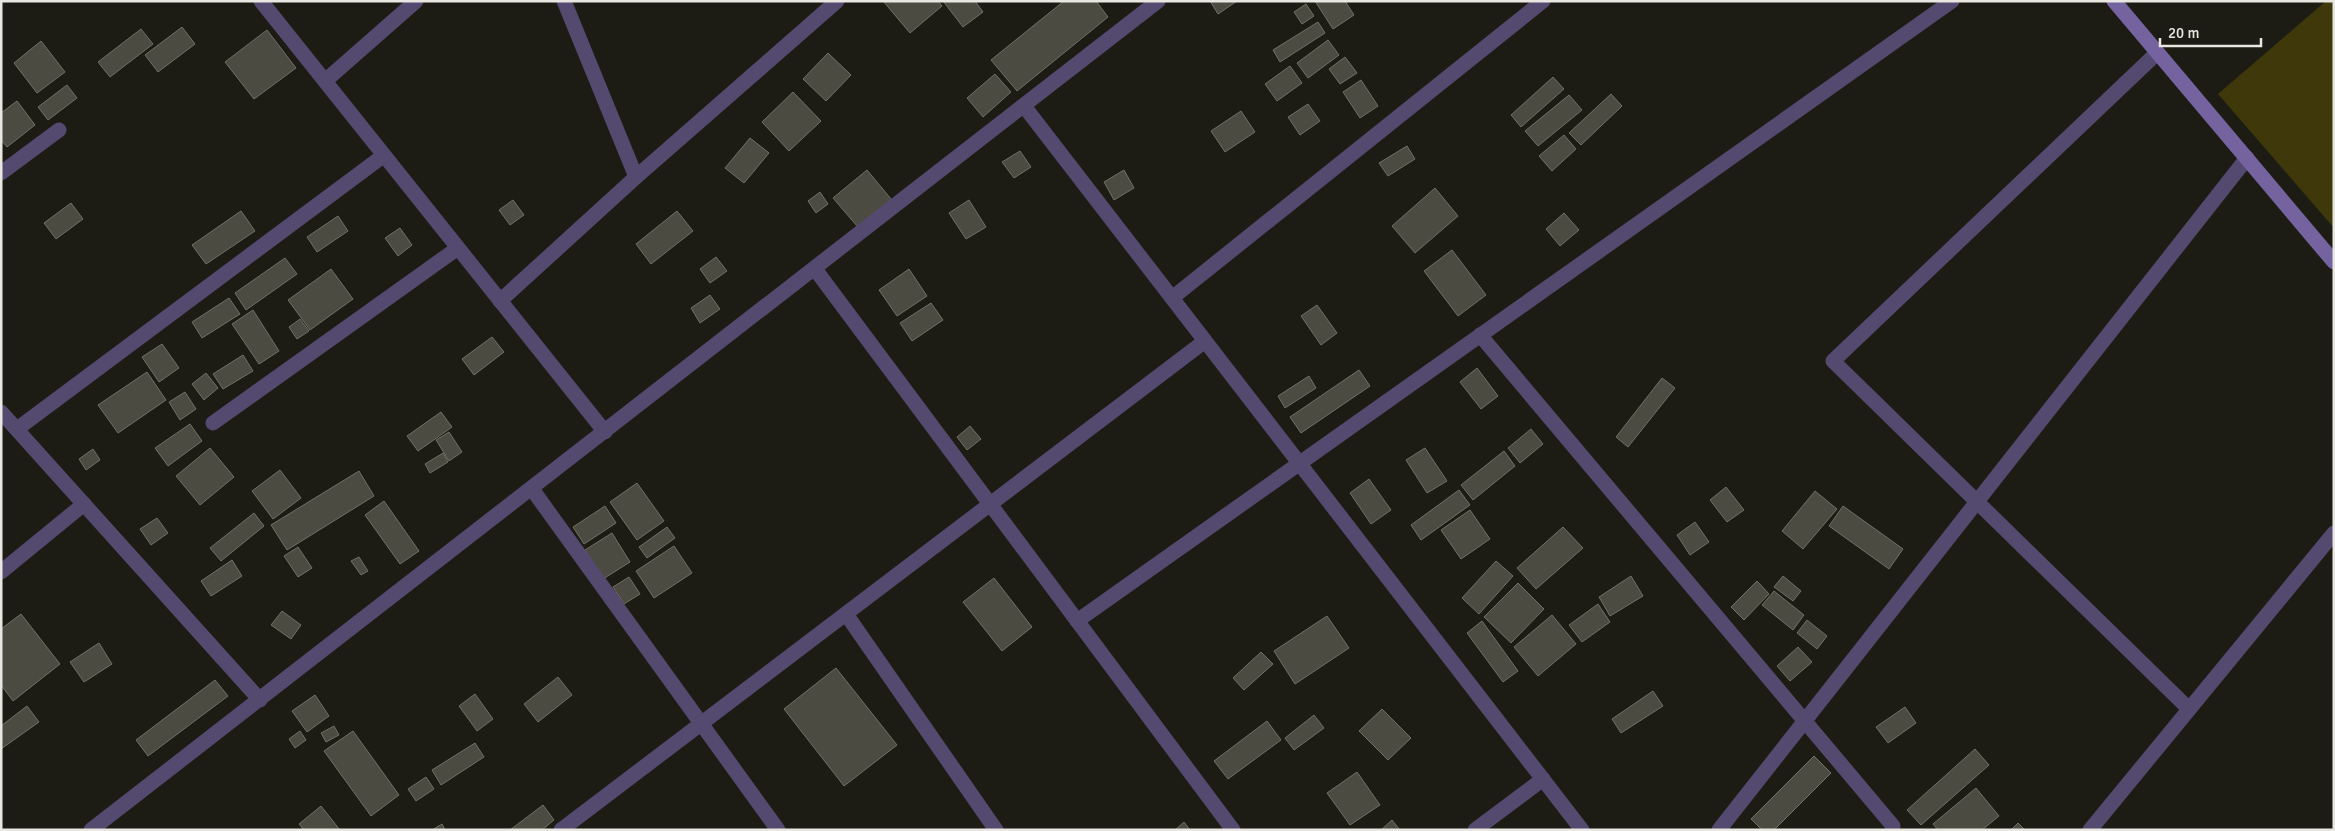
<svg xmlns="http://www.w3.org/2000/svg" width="2335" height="831" font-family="Signika,sans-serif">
<rect width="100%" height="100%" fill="#1d1c14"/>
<polygon fill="#3e380b" points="2326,1 2334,1 2334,228 2218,94"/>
<g fill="#4c4b42" stroke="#717066">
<polygon points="883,1 938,1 942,6 910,33"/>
<polygon points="943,1 975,1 983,12 963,27"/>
<polygon points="1064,1 1096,1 1108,17 1017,91 991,60"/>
<polygon points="1210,1 1237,1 1218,14"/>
<polygon points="1315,1 1345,1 1354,15 1333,29"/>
<polygon points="1306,4 1314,16 1302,24 1294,12"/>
<polygon points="1318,22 1325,33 1280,62 1273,50"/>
<polygon points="182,27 195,44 158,72 145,55"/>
<polygon points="141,29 153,44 110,77 98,62"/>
<polygon points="267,30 296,68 254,99 225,62"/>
<polygon points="1328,40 1339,55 1308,78 1297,63"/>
<polygon points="41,41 65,72 37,93 14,63"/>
<polygon points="828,53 851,75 826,101 803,79"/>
<polygon points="1345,57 1357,73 1340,84 1329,69"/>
<polygon points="1290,66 1302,83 1277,101 1265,84"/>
<polygon points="995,74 1011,92 983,117 967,98"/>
<polygon points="1553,77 1564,89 1521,127 1511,115"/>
<polygon points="1361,80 1378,106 1360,118 1343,92"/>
<polygon points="67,85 77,98 48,120 38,107"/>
<polygon points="793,92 821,121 789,151 762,122"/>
<polygon points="1611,94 1622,106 1581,145 1569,133"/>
<polygon points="1569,95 1582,110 1538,146 1525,131"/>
<polygon points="17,101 35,125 7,147 1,140 1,113"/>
<polygon points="1308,104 1320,121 1300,135 1288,117"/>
<polygon points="1241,111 1255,132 1225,152 1211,131"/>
<polygon points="1564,135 1576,149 1552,171 1539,156"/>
<polygon points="750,138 769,153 744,183 725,168"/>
<polygon points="1407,146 1415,159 1388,176 1379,163"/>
<polygon points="1020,151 1031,167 1014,178 1002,162"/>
<polygon points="867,170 896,205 863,233 833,198"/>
<polygon points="1124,170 1134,188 1114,200 1104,182"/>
<polygon points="1435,188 1458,216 1415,253 1392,226"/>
<polygon points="820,192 828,204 816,213 808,201"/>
<polygon points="513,200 524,215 510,225 499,210"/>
<polygon points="969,200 986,227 966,239 949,213"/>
<polygon points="71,203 83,219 56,239 44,223"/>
<polygon points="241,211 255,231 206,264 192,245"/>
<polygon points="677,211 693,231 651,264 636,244"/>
<polygon points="1564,213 1579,230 1560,246 1546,229"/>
<polygon points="338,216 348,231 317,252 307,237"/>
<polygon points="400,228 412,245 398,256 385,238"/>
<polygon points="1452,250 1486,295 1458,316 1424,271"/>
<polygon points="716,257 727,271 710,283 700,269"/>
<polygon points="285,258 297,274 246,310 235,293"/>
<polygon points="331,269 353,299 310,330 288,300"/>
<polygon points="909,269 927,296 897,316 879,290"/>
<polygon points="710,295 720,309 700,323 691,308"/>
<polygon points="229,298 240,314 202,338 192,322"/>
<polygon points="931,303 943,320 912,341 900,323"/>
<polygon points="1317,305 1337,333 1321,345 1301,316"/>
<polygon points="253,310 279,351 259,364 232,324"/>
<polygon points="300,319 309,331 297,339 289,327"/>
<polygon points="492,337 504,352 474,375 462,359"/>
<polygon points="162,344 179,368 159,382 142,357"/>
<polygon points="243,355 253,371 223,389 213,374"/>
<polygon points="1477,368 1498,396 1481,409 1460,382"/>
<polygon points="1359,370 1370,386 1301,433 1290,417"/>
<polygon points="147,372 166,400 118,433 98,405"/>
<polygon points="206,373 218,388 204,400 192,384"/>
<polygon points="1309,376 1316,388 1285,408 1278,396"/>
<polygon points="1662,378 1675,388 1628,447 1616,437"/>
<polygon points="185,392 196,409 180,420 169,402"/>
<polygon points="441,412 452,427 418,451 407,436"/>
<polygon points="190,424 202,441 168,466 155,448"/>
<polygon points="970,426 981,439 967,450 957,437"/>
<polygon points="1531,429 1543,444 1520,463 1508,448"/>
<polygon points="449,432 462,452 449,461 436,440"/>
<polygon points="210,448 234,477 200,505 176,476"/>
<polygon points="1425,448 1447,481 1427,493 1406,460"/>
<polygon points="93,449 100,460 86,470 79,459"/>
<polygon points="1504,451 1515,466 1473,500 1461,485"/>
<polygon points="443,453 448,462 430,473 425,464"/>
<polygon points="280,470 301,498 273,519 252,491"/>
<polygon points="359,471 374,496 287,550 271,525"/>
<polygon points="1369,479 1391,510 1371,524 1350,493"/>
<polygon points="637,483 664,521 637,540 610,502"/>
<polygon points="1726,487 1744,510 1727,522 1710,500"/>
<polygon points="1459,490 1470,505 1421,540 1411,525"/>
<polygon points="1815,491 1837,509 1803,549 1782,531"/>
<polygon points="384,501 419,551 400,564 365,515"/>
<polygon points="605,506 616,523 584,544 573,527"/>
<polygon points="1843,506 1903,549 1889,569 1829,526"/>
<polygon points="1470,510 1490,539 1461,559 1441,530"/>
<polygon points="254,513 264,526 221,561 210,548"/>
<polygon points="157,518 168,533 151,545 140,529"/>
<polygon points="1695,522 1709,542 1690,555 1677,535"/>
<polygon points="667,527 675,538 647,558 639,547"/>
<polygon points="1563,527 1583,548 1536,589 1517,568"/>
<polygon points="612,533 630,562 603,579 585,550"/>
<polygon points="674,546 692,573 654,598 636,571"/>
<polygon points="298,547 312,568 298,577 284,556"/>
<polygon points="359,557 368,571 361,575 351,561"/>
<polygon points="232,560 242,576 211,596 201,581"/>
<polygon points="1496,561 1513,576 1479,614 1462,598"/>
<polygon points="1631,576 1643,596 1610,616 1599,597"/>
<polygon points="1783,576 1801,591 1793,601 1774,587"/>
<polygon points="629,577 640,594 624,604 613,587"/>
<polygon points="994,578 1032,627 1002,651 963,602"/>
<polygon points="1757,581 1769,594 1744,620 1731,607"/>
<polygon points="1518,583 1544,609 1511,643 1484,617"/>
<polygon points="1774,591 1804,615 1793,630 1762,605"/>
<polygon points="1598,604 1610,622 1582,642 1569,625"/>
<polygon points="282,611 301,625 291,639 271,625"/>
<polygon points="21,614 60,664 13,701 1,685 1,629"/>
<polygon points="1552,615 1576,644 1538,676 1514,647"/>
<polygon points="1327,616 1349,648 1295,684 1274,651"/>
<polygon points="1807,620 1827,636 1817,649 1797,633"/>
<polygon points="1482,621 1518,671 1503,682 1467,633"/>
<polygon points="99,643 112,664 84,682 70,662"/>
<polygon points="1798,647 1812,662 1790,681 1777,666"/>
<polygon points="1261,652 1273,664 1244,690 1233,678"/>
<polygon points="836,668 897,745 844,786 784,709"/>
<polygon points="558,677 572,695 538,722 524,704"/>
<polygon points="215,680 228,696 148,756 136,740"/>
<polygon points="1653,691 1663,706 1621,733 1612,719"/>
<polygon points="475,694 493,719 477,731 459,706"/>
<polygon points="315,695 329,716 307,732 292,711"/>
<polygon points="27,706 39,722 1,749 1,726"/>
<polygon points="1905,707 1916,723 1888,743 1876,727"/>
<polygon points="1382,709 1411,738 1388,760 1359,731"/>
<polygon points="1314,715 1324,728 1294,750 1285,738"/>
<polygon points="1267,721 1281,740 1228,779 1214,761"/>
<polygon points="334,726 339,735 326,742 321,733"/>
<polygon points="300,731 306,740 295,748 289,739"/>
<polygon points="353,731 399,795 371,816 324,751"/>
<polygon points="475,743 484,757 441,785 432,770"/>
<polygon points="1975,749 1989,765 1921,825 1907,810"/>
<polygon points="1814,756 1831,773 1774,830 1762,830 1751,819"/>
<polygon points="1357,772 1380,805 1350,825 1327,793"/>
<polygon points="426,777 434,789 416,801 408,789"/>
<polygon points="1976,788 1999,816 1982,830 1938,830 1933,824"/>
<polygon points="543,805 554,820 542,830 510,830"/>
<polygon points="321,806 340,830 304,830 299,824"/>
<polygon points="1392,820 1400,830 1381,830"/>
<polygon points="1184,822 1190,830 1175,830"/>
<polygon points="2018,823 2025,830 2011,830"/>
<polygon points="442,824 445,830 432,830"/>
</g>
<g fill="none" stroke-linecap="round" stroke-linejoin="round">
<g stroke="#54496f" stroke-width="15">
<polyline points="261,1 605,432"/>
<polyline points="564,1 636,177"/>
<polyline points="2157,53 1833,361 2189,709"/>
<polyline points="325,81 416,1"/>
<polyline points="1024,106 1582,830"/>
<polyline points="1,173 59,130"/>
<polyline points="815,269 1233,830"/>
<polyline points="1172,298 1543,1"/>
<polyline points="500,301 636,177 837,1"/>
<polyline points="1480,335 1893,826"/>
<polyline points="1,412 260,700"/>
<polyline points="213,423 458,248"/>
<polyline points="17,429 383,156"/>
<polyline points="532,489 778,830"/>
<polyline points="1,572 84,504"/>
<polyline points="846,614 996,830"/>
<polyline points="1077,621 1952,1"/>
<polyline points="91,830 1158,1"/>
<polyline points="561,830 1205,341"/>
<polyline points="1475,830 1543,779"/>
<polyline points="1719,830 2247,158"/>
<polyline points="2090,830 2334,533"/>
</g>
<polyline stroke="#74639f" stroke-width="15" points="2114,1 2334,262"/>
</g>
<rect width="2335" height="831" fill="none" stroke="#e8e7e2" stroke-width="5"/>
<path d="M2160 38v8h101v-8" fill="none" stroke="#e8e7e2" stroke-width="2.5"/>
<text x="2168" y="38" font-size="15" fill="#e8e7e2" stroke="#1d1c14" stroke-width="4" paint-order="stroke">20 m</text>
</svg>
